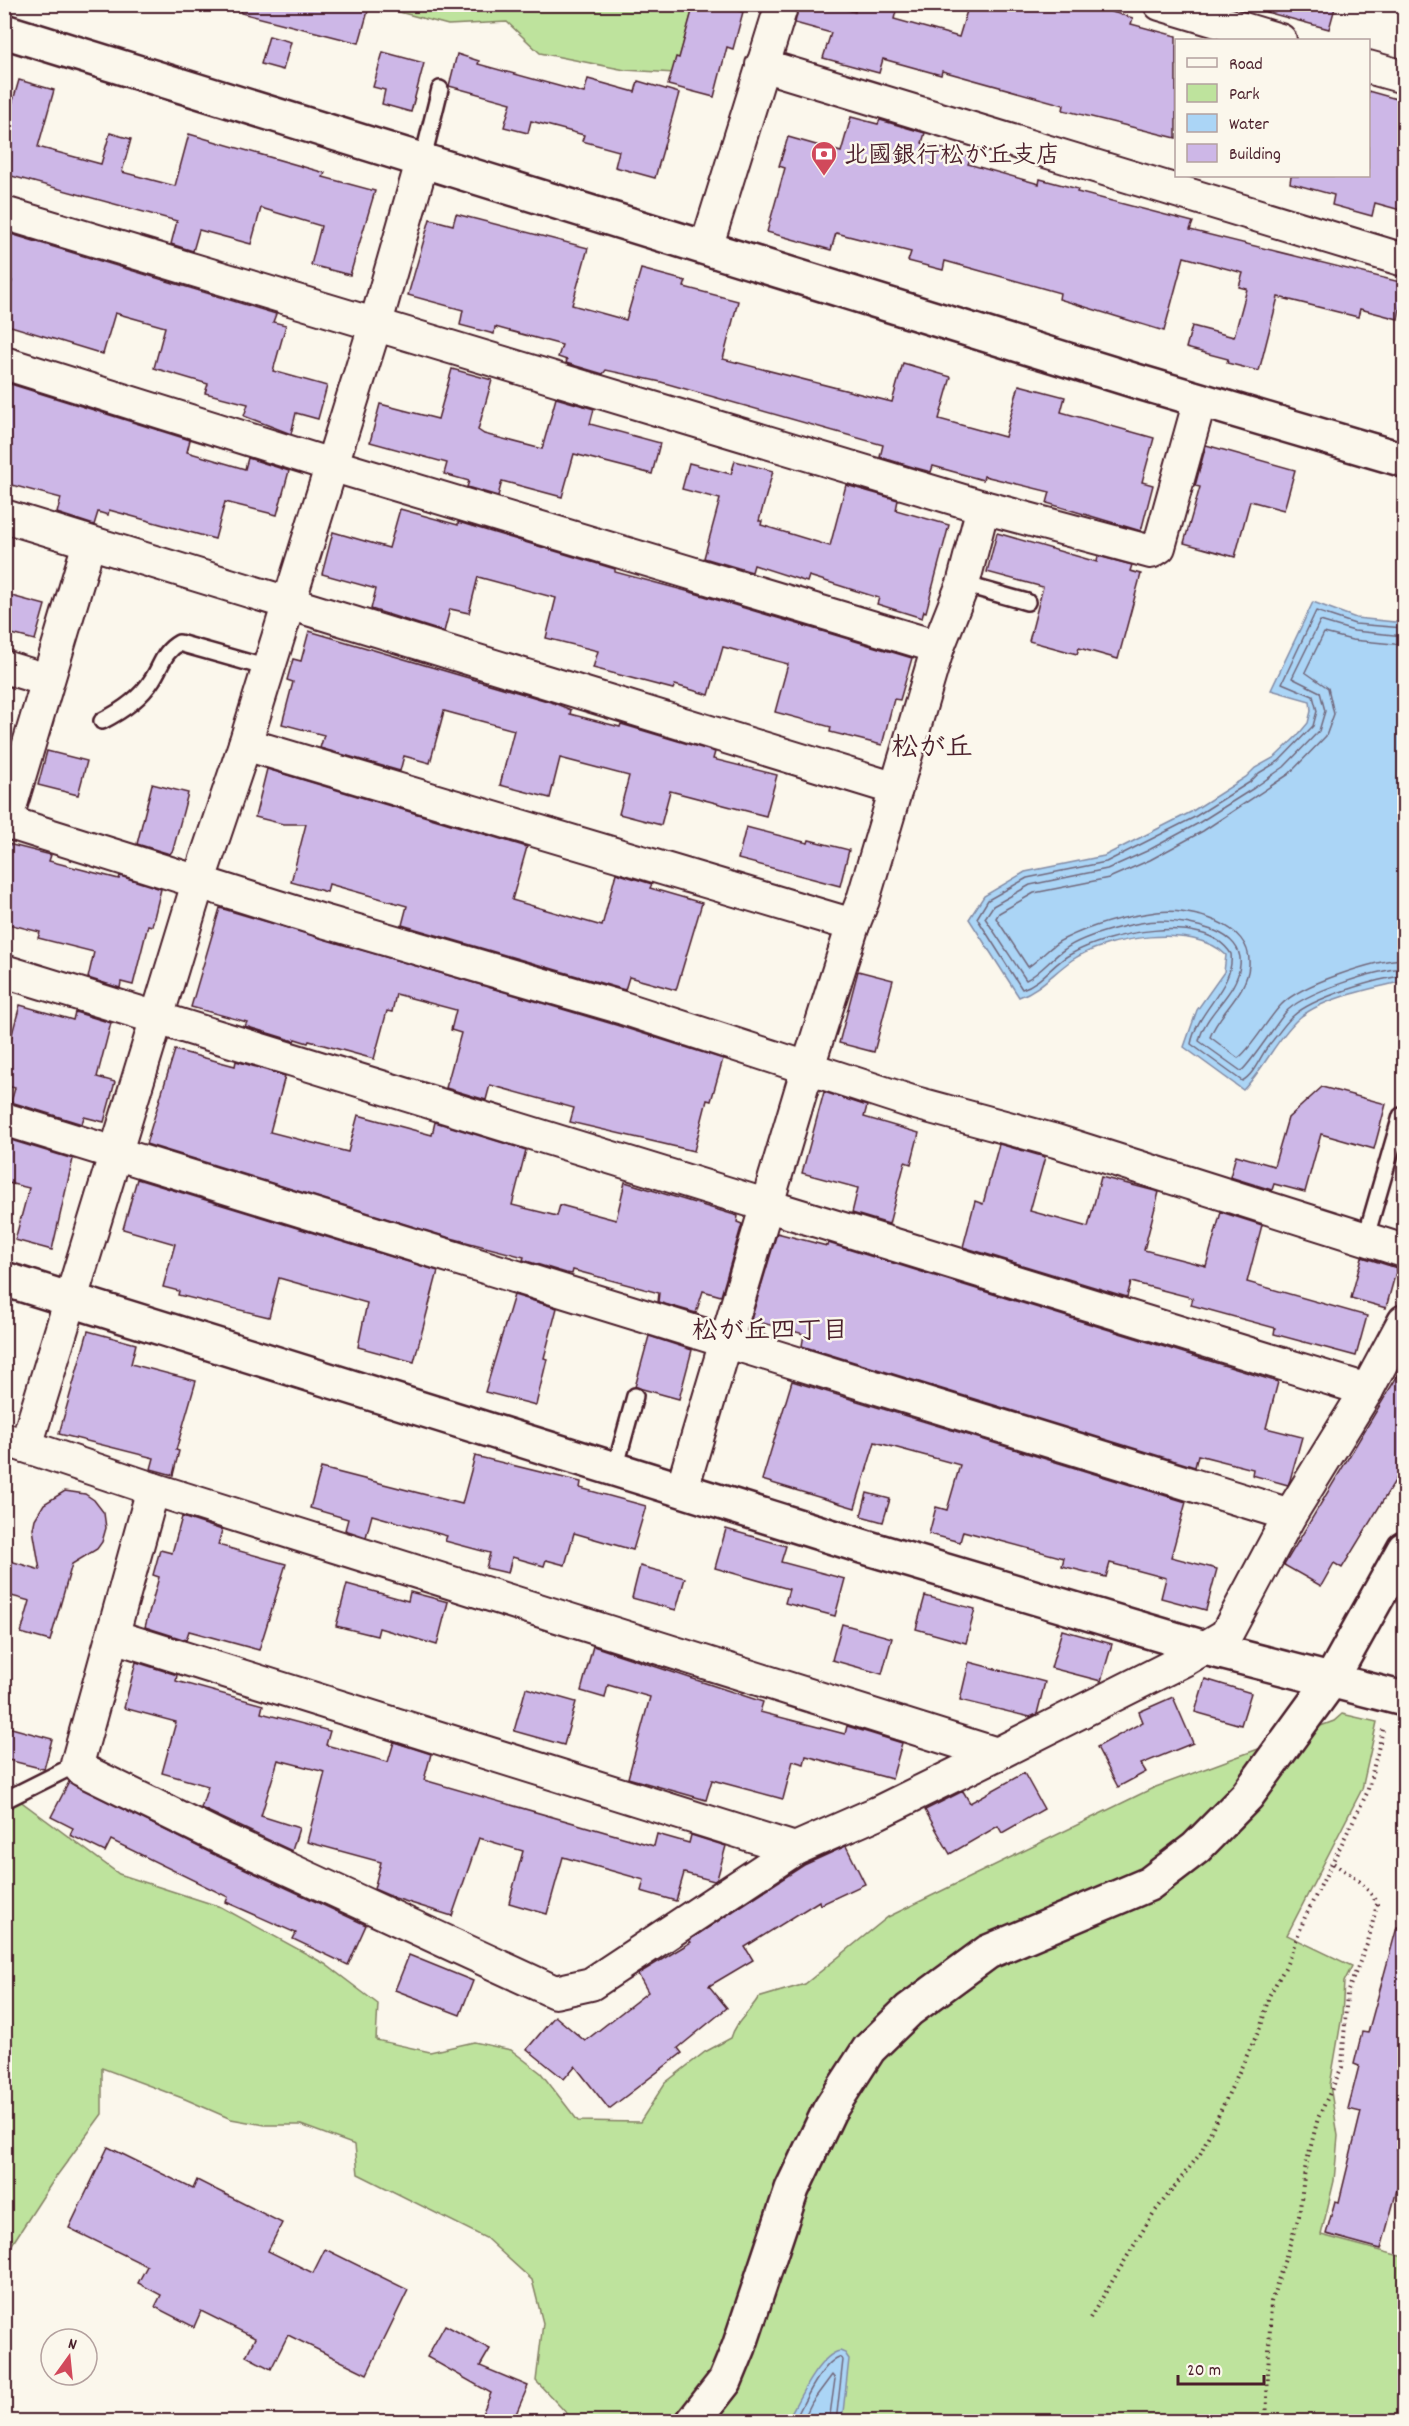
<svg xmlns="http://www.w3.org/2000/svg" width="1409" height="2426" font-family="Dekko,'Klee One',sans-serif">
<rect width="100%" height="100%" fill="#fbf7ec"/>
<filter id="ink" filterUnits="userSpaceOnUse"><feTurbulence type="fractalNoise" baseFrequency=".0167" numOctaves="2"/><feDisplacementMap in="SourceGraphic" scale="12" xChannelSelector="R" yChannelSelector="G"/><feConvolveMatrix kernelMatrix="1 2 1 2 8 2 1 2 1" color-interpolation-filters="sRGB"/></filter>
<g filter="url(#ink)">
<g fill="#bee39d" stroke="#848164" stroke-width="1.5">
<polygon points="373,5 694,5 675,73 625,70 540,53 507,22 448,25"/>
<path d="M 1342,1714 L 1377,1722 L 1362,1789 L 1287,1935 L 1352,1966 L 1344,1982 L 1342,2016 L 1330,2085 L 1338,2136 L 1334,2181 L 1321,2235 L 1404,2257 L 1404,2278 L 1397,2321 L 1404,2333 L 1404,2421 L 574,2421 L 536,2381 L 543,2323 L 532,2280 L 486,2238 L 358,2174 L 355,2145 L 301,2125 L 265,2125 L 231,2119 L 185,2099 L 102,2068 L 102,2114 L 53,2181 L 9,2249 L 4,2247 L 4,1789 L 119,1874 L 221,1907 L 325,1964 L 378,2004 L 376,2040 L 430,2052 L 474,2042 L 511,2050 L 541,2073 L 578,2121 L 640,2122 L 665,2083 L 705,2052 L 731,2038 C 736,2021 749,2013 758,1998 L 805,1984 L 888,1917 L 1153,1788 L 1334,1721 Z"/>
</g>
<g fill="#abd5f6" stroke="#848ca5" stroke-width="1.5">
<path d="M 1313,602 L 1356,618 L 1404,623 L 1404,981 C 1374,988 1320,998 1297,1020 C 1275,1041 1264,1069 1243,1090 L 1184,1047 L 1197,1010 L 1224,972 L 1226,955 C 1194,923 1106,937 1072,960 C 1053,973 1041,989 1019,997 L 969,919 L 984,896 L 1025,872 L 1104,856 L 1191,812 L 1246,777 L 1255,768 L 1275,757 L 1297,736 L 1308,723 L 1311,711 L 1310,701 L 1271,690 Z"/>
<path d="M 840,2351 L 845,2353 L 849,2359 L 842,2421 L 787,2421 C 797,2403 818,2355 840,2351 Z"/>
</g>
<g fill="none" stroke-linecap="round" stroke-linejoin="round">
<g stroke="#71687c" stroke-width="1.5">
<path d="M 1404,628 L 1355,624 L 1316,611 L 1282,683 L 1313,696 L 1317,711 L 1313,726 L 1279,761 L 1259,773 L 1250,782 L 1193,818 L 1106,862 L 1027,878 L 988,900 L 977,918 L 1022,989 C 1042,983 1053,963 1071,954 C 1106,934 1205,911 1231,954 C 1235,987 1197,1010 1191,1044 L 1242,1081 C 1255,1074 1260,1056 1269,1045 C 1277,1036 1284,1024 1293,1016 C 1312,998 1378,978 1404,976"/>
<path d="M 1404,636 L 1354,631 L 1320,621 L 1292,678 L 1320,692 L 1325,711 L 1319,731 L 1284,767 L 1254,788 L 1197,824 L 1147,851 L 1107,869 L 1030,885 L 993,906 L 985,918 L 1026,980 C 1041,973 1051,958 1065,949 C 1084,935 1137,921 1161,921 C 1179,921 1198,925 1215,931 C 1230,937 1242,948 1240,965 C 1237,995 1205,1012 1199,1041 L 1241,1071 C 1249,1066 1276,1024 1285,1013 C 1303,992 1377,970 1404,968"/>
<path d="M 1404,645 L 1352,640 L 1324,633 L 1305,672 L 1328,688 L 1334,714 L 1326,736 L 1289,774 L 1203,831 L 1150,860 L 1109,878 L 1034,893 L 999,913 L 996,918 L 1028,967 C 1041,959 1050,945 1064,939 C 1092,925 1126,916 1157,912 C 1190,908 1252,923 1249,965 C 1247,994 1219,1012 1210,1037 L 1238,1058 C 1249,1052 1269,1017 1281,1005 C 1301,984 1375,960 1404,959"/>
<path d="M 794,2422 C 803,2404 821,2364 839,2357 L 843,2360 L 836,2422"/>
<polyline points="802,2422 812,2402 832,2375 835,2379 829,2422"/>
</g>
</g>
<g fill="#cdb7e7" stroke="#4a1f2b" stroke-width="1.5">
<polygon points="242,4 340,4 368,11 359,43 241,13"/>
<polygon points="694,4 717,4 743,12 733,49 727,47 714,97 668,85 676,57 679,58"/>
<polygon points="799,4 828,4 855,12 857,4 870,4 896,11 894,19 959,37 969,4 1084,4 1133,18 1131,24 1176,36 1176,138 1063,110 1064,105 942,71 941,75 883,59 879,73 823,58 831,33 795,23"/>
<polygon points="1267,4 1336,4 1329,29 1266,12"/>
<polygon points="269,36 291,42 283,70 261,64"/>
<polygon points="383,52 424,63 411,112 382,104 385,90 373,87"/>
<polygon points="457,54 479,61 478,64 584,93 588,79 635,92 638,81 679,93 655,178 615,167 619,151 582,141 584,135 531,121 528,133 504,127 511,103 449,86"/>
<polygon points="19,80 54,90 38,147 101,164 110,133 131,139 122,172 175,186 189,134 325,173 323,177 375,191 350,275 311,265 321,226 261,208 251,244 199,230 193,251 171,244 177,221 4,174 4,132"/>
<polygon points="1368,91 1404,101 1404,211 1375,203 1372,216 1332,205 1334,195 1290,183 1291,176 1368,176"/>
<polygon points="851,117 878,124 880,120 925,133 922,143 971,157 968,164 1039,184 1040,179 1078,189 1077,192 1193,222 1190,230 1404,283 1398,319 1360,309 1358,317 1278,297 1259,371 1227,363 1228,359 1186,348 1192,326 1234,337 1247,289 1239,287 1243,273 1184,257 1164,331 1059,299 1060,293 945,261 943,270 908,261 911,252 836,233 831,250 767,232 785,168 779,166 788,137 841,152"/>
<polygon points="456,214 588,248 572,305 626,320 641,269 686,281 684,287 738,301 723,359 892,402 903,363 951,377 939,419 1005,437 1019,385 1065,397 1061,412 1154,438 1142,482 1153,485 1141,531 1047,503 1050,492 984,476 983,480 933,466 931,472 916,468 880,457 883,445 661,382 606,370 603,374 566,363 567,360 558,357 562,345 495,327 494,334 460,325 463,310 408,295 430,219 453,225"/>
<polygon points="4,232 276,314 273,322 286,325 273,371 327,386 318,419 296,413 291,434 244,416 248,404 205,393 208,384 154,368 165,327 115,313 103,354 4,324 4,310 12,281 4,279"/>
<polygon points="452,369 492,380 478,430 484,434 542,449 556,398 594,409 590,424 660,443 652,474 574,454 562,497 502,481 498,496 467,487 469,481 444,474 447,463 370,442 380,404 438,419"/>
<polygon points="4,382 190,440 187,452 245,469 248,458 289,471 277,515 225,502 215,539 109,510 108,515 98,512 94,525 57,513 61,498 4,483"/>
<polygon points="1206,445 1295,470 1284,510 1250,501 1235,557 1184,543 1200,487 1195,486"/>
<polygon points="735,461 773,471 759,521 762,521 761,525 830,546 846,485 898,500 896,510 949,525 926,612 924,611 922,618 877,604 879,598 809,576 807,582 754,565 752,572 704,558 720,499 682,489 689,463 731,474"/>
<polygon points="400,509 458,525 458,522 615,569 615,572 694,593 912,658 900,700 894,699 882,745 830,732 831,727 775,712 788,664 723,647 709,695 675,685 673,689 593,668 598,651 546,638 556,598 478,577 469,613 450,609 444,632 371,609 376,589 322,574 333,532 389,548"/>
<polygon points="997,533 1097,562 1098,556 1132,565 1130,571 1141,574 1118,659 1079,648 1077,654 1029,641 1043,587 987,572"/>
<polygon points="4,594 45,605 35,640 4,632"/>
<polygon points="309,631 554,703 571,710 570,714 620,727 621,724 715,752 713,759 777,775 766,816 670,791 661,825 619,814 629,776 560,758 550,798 500,785 514,730 444,711 430,763 404,756 400,771 320,748 324,735 282,724 293,682 287,680 293,659 301,661"/>
<polygon points="47,751 87,761 78,795 38,785"/>
<polygon points="267,769 527,847 512,900 602,926 616,873 652,884 650,888 702,903 676,990 629,977 625,990 402,925 407,906 329,884 327,892 291,882 306,824 283,824 255,817"/>
<polygon points="152,784 188,793 173,850 170,854 137,844"/>
<polygon points="746,827 808,843 809,840 849,850 840,886 738,859"/>
<polygon points="4,843 51,855 49,861 119,879 120,876 161,889 152,926 148,925 133,985 121,982 120,988 88,978 94,952 38,938 40,932 4,923"/>
<polygon points="220,908 616,1025 723,1059 711,1101 707,1100 694,1151 570,1122 574,1108 490,1085 486,1100 446,1088 461,1033 451,1030 456,1010 396,994 392,1012 387,1011 374,1059 309,1041 308,1043 295,1039 294,1041 245,1026 247,1022 191,1007"/>
<polygon points="858,971 893,980 874,1052 839,1043"/>
<polygon points="20,1005 73,1020 75,1012 111,1023 97,1077 115,1082 104,1122 84,1117 82,1124 11,1102 15,1088 4,1085 4,1063"/>
<polygon points="175,1050 235,1066 236,1061 285,1076 270,1132 348,1152 358,1115 432,1135 435,1122 526,1150 512,1205 557,1216 560,1205 616,1220 625,1182 738,1216 737,1222 742,1224 721,1296 703,1291 696,1313 658,1302 659,1293 573,1270 572,1274 566,1273 523,1260 524,1257 447,1237 146,1144"/>
<polygon points="1322,1087 1386,1104 1374,1149 1321,1134 1305,1192 1274,1184 1272,1190 1230,1177 1236,1155 1274,1166 1288,1118"/>
<polygon points="824,1092 867,1106 864,1117 919,1133 911,1164 905,1162 889,1224 852,1213 858,1188 802,1173"/>
<polygon points="4,1138 73,1159 52,1250 15,1240 29,1188 4,1182"/>
<polygon points="999,1144 1045,1157 1030,1211 1088,1227 1101,1177 1159,1192 1144,1250 1206,1266 1221,1212 1262,1225 1247,1282 1367,1316 1356,1356 1274,1334 1275,1328 1191,1305 1193,1298 1131,1282 1127,1297 963,1247 975,1201 983,1204"/>
<polygon points="137,1179 438,1271 414,1362 358,1347 367,1303 279,1278 269,1317 178,1295 179,1291 163,1287 175,1244 123,1229"/>
<polygon points="777,1233 827,1246 828,1243 1278,1382 1266,1428 1302,1437 1290,1480 1288,1485 1252,1475 1253,1469 1198,1455 1195,1467 802,1346 804,1334 751,1320"/>
<polygon points="1362,1257 1397,1268 1386,1308 1351,1298"/>
<polygon points="514,1295 557,1308 544,1358 547,1359 536,1405 485,1392"/>
<polygon points="88,1331 136,1344 131,1364 196,1381 176,1450 179,1451 173,1475 151,1469 154,1458 59,1434"/>
<polygon points="649,1336 692,1350 679,1399 635,1387"/>
<polygon points="1404,1365 1404,1466 1342,1568 1334,1563 1321,1586 1284,1565"/>
<polygon points="792,1381 1186,1502 1171,1557 1217,1569 1206,1610 1161,1598 1166,1578 1110,1563 1106,1577 1062,1566 1064,1558 963,1531 960,1542 929,1534 936,1507 947,1510 960,1465 875,1442 855,1508 762,1480"/>
<polygon points="475,1456 581,1482 580,1488 646,1506 633,1550 574,1533 565,1565 546,1560 544,1566 512,1557 508,1573 486,1568 490,1553 445,1541 447,1536 372,1515 366,1537 345,1530 348,1519 310,1508 321,1468 462,1504"/>
<polygon points="65,1491 85,1494 94,1500 104,1513 106,1528 102,1542 97,1549 72,1564 50,1641 21,1633 30,1601 4,1594 4,1559 40,1570 33,1529 35,1519 44,1504"/>
<polygon points="867,1493 890,1499 883,1522 861,1516"/>
<polygon points="182,1517 222,1530 218,1545 286,1564 259,1650 189,1631 186,1640 145,1627 159,1577 153,1575 160,1550 172,1553"/>
<polygon points="726,1529 786,1546 781,1562 845,1579 835,1616 785,1603 789,1589 715,1568"/>
<polygon points="640,1566 685,1578 676,1610 632,1598"/>
<polygon points="347,1584 408,1601 410,1592 448,1602 437,1645 379,1628 377,1636 336,1626"/>
<polygon points="925,1596 975,1609 966,1643 916,1629"/>
<polygon points="842,1624 892,1638 882,1674 832,1660"/>
<polygon points="1062,1630 1112,1644 1101,1681 1051,1668"/>
<polygon points="593,1646 763,1702 760,1712 845,1734 847,1726 902,1743 892,1779 806,1756 804,1764 793,1761 783,1799 712,1780 706,1800 628,1778 650,1697 608,1685 605,1698 581,1691"/>
<polygon points="136,1662 177,1675 176,1681 263,1705 261,1713 330,1731 326,1745 388,1762 394,1742 431,1754 424,1780 654,1846 657,1834 689,1843 691,1835 726,1846 717,1879 714,1881 684,1873 676,1901 641,1891 644,1880 563,1857 547,1914 509,1903 523,1851 479,1838 452,1916 395,1898 374,1889 381,1862 307,1842 325,1772 278,1760 261,1816 299,1828 292,1851 201,1808 208,1786 162,1773 176,1722 124,1708"/>
<polygon points="969,1662 1045,1682 1037,1714 1030,1717 960,1700"/>
<polygon points="1205,1679 1251,1693 1241,1725 1195,1712"/>
<polygon points="526,1688 576,1702 564,1745 514,1731"/>
<polygon points="1173,1697 1193,1743 1141,1764 1146,1772 1118,1787 1097,1747 1143,1722 1139,1712"/>
<polygon points="4,1726 52,1739 44,1769 4,1759"/>
<polygon points="1024,1773 1044,1809 1002,1833 998,1826 950,1854 925,1810 963,1791 970,1803"/>
<polygon points="69,1782 213,1854 366,1925 348,1965 293,1939 296,1933 226,1902 228,1897 111,1840 105,1852 70,1835 73,1828 51,1817"/>
<polygon points="846,1846 865,1884 820,1905 819,1901 745,1947 753,1960 709,1986 727,2008 678,2048 682,2053 609,2109 575,2066 564,2079 527,2049 555,2016 585,2041 648,1992 638,1974 691,1942 689,1940 804,1865"/>
<polygon points="1397,1927 1404,1928 1404,2122 1397,2149 1404,2151 1404,2176 1401,2175 1381,2249 1326,2234 1335,2201 1339,2202 1361,2112 1348,2109 1359,2066 1354,2064 1362,2032 1368,2033"/>
<polygon points="409,1955 473,1981 460,2015 395,1990"/>
<polygon points="108,2147 193,2189 197,2180 282,2223 268,2251 313,2273 325,2249 408,2290 367,2374 288,2335 271,2369 246,2356 255,2338 201,2311 194,2327 155,2307 161,2295 138,2283 147,2266 69,2228"/>
<polygon points="445,2325 490,2349 480,2366 528,2386 513,2421 479,2421 491,2393 427,2357"/>
</g>
<g fill="none" stroke-linecap="round" stroke-linejoin="round">
<g stroke="#4a1f2b" stroke-width="20">
<g id="service">
<polyline points="422,162 440,89"/>
<polyline points="963,584 1027,602"/>
<path d="M 102,721 C 122,711 140,699 152,680 C 162,665 163,652 179,643 L 268,668"/>
<polyline points="1365,1240 1401,1116 1404,1117"/>
<polyline points="615,1469 635,1396"/>
<polyline points="9,1798 77,1764"/>
</g>
</g>
<g stroke="#4a1f2b" stroke-width="36">
<g id="minor">
<polyline points="1160,4 1280,40"/>
<polyline points="762,65 1404,260"/>
<polyline points="1368,67 1404,77"/>
<polyline points="4,213 983,507 1151,552 1159,547 1200,400"/>
<polyline points="706,248 782,4"/>
<polyline points="4,363 331,465 938,647"/>
<polyline points="4,516 896,789"/>
<polyline points="4,667 47,680"/>
<polyline points="245,744 853,925"/>
<polyline points="4,821 323,921 623,1008 912,1102 1056,1141 1404,1251"/>
<polyline points="6,821 89,543"/>
<polyline points="4,971 1367,1390"/>
<polyline points="4,1119 1290,1515"/>
<polyline points="4,1439 153,1489 997,1754"/>
<polyline points="26,1446 199,880 245,744 375,326 422,162"/>
<polyline points="153,1489 80,1753 77,1764 82,1770 221,1838 555,1992 591,1984 795,1849 877,1813 997,1754 1184,1660 1226,1635 1290,1515 1367,1390 1404,1321"/>
<polyline points="682,1489 808,1067 853,925 863,900 938,647 963,584 983,507"/>
<polyline points="113,1636 795,1849"/>
</g>
</g>
<g stroke="#4a1f2b" stroke-width="38">
<g id="tertiary">
<polyline points="4,31 1139,382 1404,460"/>
<polyline points="4,1279 865,1547 1205,1648 1404,1699"/>
<polyline points="693,2422 725,2381 739,2347 792,2189 829,2111 869,2049 909,2010 988,1952 1149,1884 1196,1848 1247,1796 1330,1682 1404,1549"/>
</g>
</g>
<g stroke="#4a1f2b" stroke-width="4" stroke-dasharray="1.5 4.5" stroke-linecap="butt">
<polyline points="1090,2318 1153,2214 1200,2154 1261,2026 1269,1996 1286,1966 1305,1917 1367,1793 1384,1726"/>
<path d="M 1266,2422 L 1271,2302 L 1299,2216 L 1305,2169 L 1318,2118 L 1342,2067 L 1347,1993 L 1368,1942 L 1377,1904 C 1367,1884 1351,1875 1333,1863"/>
</g>
<use href="#service" stroke="#fbf7ec" stroke-width="15"/>
<use href="#minor" stroke="#fbf7ec" stroke-width="32"/>
<use href="#tertiary" stroke="#fbf7ec" stroke-width="33"/>
</g>
</g>
<defs>
<g id="bank-pin" transform="scale(1.35)"><path d="M0 17L-7.5 6A9.5 9.5 0 1 1 7.5 6Z" fill="#d1495b" stroke="#fbf7ec"/><path d="M-6-4H6V4H-6ZM0-2.3a2.3 2.3 0 1 0 0 4.6a2.3 2.3 0 1 0 0-4.6Z" fill="#fff"/></g>
</defs>
<g fill-rule="evenodd">
<use href="#bank-pin" x="824" y="154"/>
</g>
<g text-anchor="middle" stroke-width="5" stroke-linejoin="round" paint-order="stroke">
<g font-size="24" font-weight="bold" fill="#4a1f2b" stroke="#fbf7ec" text-anchor="start">
<text x="844" y="162">北國銀行松が丘支店</text>
</g>
<g font-size="26" font-weight="bold" fill="#4a1f2b" stroke="#fbf7ec">
<text x="770" y="1338">松が丘四丁目</text>
</g>
<g font-size="27" font-weight="bold" fill="#4a1f2b" stroke="#fbf7ec">
<text x="932" y="755">松が丘</text>
</g>
</g>
<rect width="1409" height="2426" fill="none" stroke="#fbf7ec" stroke-width="24"/>
<rect x="12" y="12" width="1385" height="2402" fill="none" stroke="#4a1f2b" stroke-width="2" filter="url(#ink)"/>
<rect x="1175" y="39" width="195" height="138" fill="#fbf7ec" stroke="#b4a19f" stroke-width="1.5"/>
<rect x="1187" y="58" width="30" height="9" fill="#fbf7ec" stroke="#b4a19f" stroke-width="1.5"/>
<text x="1229" y="69" font-size="18" fill="#4a1f2b">Road</text>
<rect x="1187" y="84" width="30" height="18" fill="#bee39d" stroke="#b4a19f" stroke-width="1.5"/>
<text x="1229" y="99" font-size="18" fill="#4a1f2b">Park</text>
<rect x="1187" y="114" width="30" height="18" fill="#abd5f6" stroke="#b4a19f" stroke-width="1.5"/>
<text x="1229" y="129" font-size="18" fill="#4a1f2b">Water</text>
<rect x="1187" y="144" width="30" height="18" fill="#cdb7e7" stroke="#b4a19f" stroke-width="1.5"/>
<text x="1229" y="159" font-size="18" fill="#4a1f2b">Building</text>
<g transform="translate(69 2357) rotate(15)"><circle r="28" fill="#fbf7ec" stroke="#b4a19f" stroke-width="1.5"/>
<path d="M0-4.5L10 22L0 15L-10 22Z" fill="#d1495b"/>
<text y="-9" font-size="16" font-weight="bold" text-anchor="middle" fill="#4a1f2b">N</text>
</g>
<path d="M1178 2375v9h86v-9" fill="none" stroke="#4a1f2b" stroke-width="3"/>
<text x="1187" y="2375" font-size="18" fill="#4a1f2b" stroke="#fbf7ec" stroke-width="4.5" paint-order="stroke">20 m</text>
</svg>
